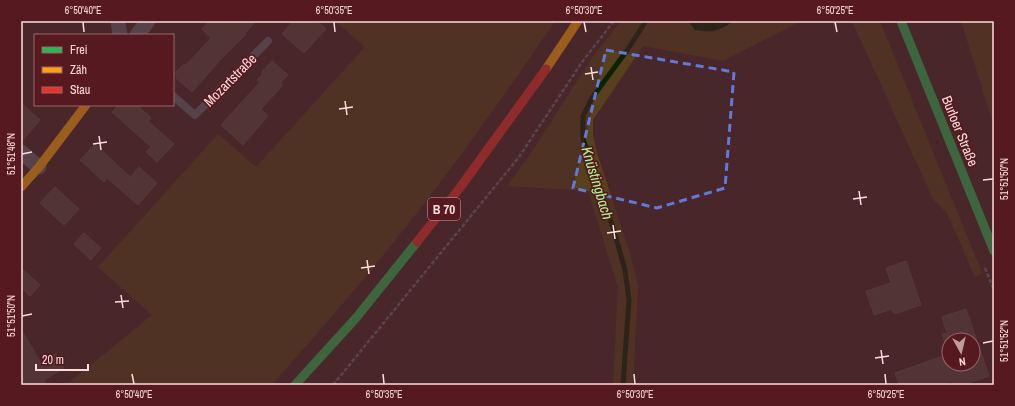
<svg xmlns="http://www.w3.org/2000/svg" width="1015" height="406" font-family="'Archivo Narrow',sans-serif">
<rect width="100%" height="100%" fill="#48272a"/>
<g fill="#59401d">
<path d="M 335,21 L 555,21 C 494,111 431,199 361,282 C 332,317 301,351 272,385 L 66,385 L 152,315 L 98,267 L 218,134 L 256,167 L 365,47 Z"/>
<polygon points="621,21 688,21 695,30 725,27 733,21 801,21 723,61 643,46 593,120 593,136 597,153 629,250 638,286 633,385 613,385 618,287 588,191 507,186 531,153 591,59"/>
<polygon points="852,21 880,21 982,273 975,277 947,213 933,199"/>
<polygon points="961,21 994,21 994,126"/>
</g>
<path fill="#0b2304" d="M 688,21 L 733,21 C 720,31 711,33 695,30 Z"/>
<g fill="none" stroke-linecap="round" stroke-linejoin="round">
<polyline stroke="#0b2304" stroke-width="5" points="623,385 629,300 625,270 614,231 583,139 583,116 592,98 628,49 646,21"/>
</g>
<g fill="#604542" stroke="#694e4b" fill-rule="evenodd">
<polygon points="209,21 256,21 245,33 246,34 222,58 192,92 176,78 176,72 183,65 187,64 211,38 202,29"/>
<polygon points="293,21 317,21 326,29 304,53 282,34"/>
<polygon points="272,61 288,75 281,82 282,86 261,109 268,116 243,145 221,125 260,82 257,80 263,74 261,73"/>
<polygon points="21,103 40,120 21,142"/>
<polygon points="119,105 137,105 151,118 148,121 174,144 157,162 146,152 151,147 112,112"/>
<polygon points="95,144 130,177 139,167 157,183 138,205 107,178 104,182 80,160"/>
<polygon points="55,187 79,209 64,225 40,203"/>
<polygon points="84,233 101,248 91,260 74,244"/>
<polygon points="906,261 921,305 894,314 892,309 874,315 866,291 891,283 886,268"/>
<polygon points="21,268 40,285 30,296 21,288"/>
<path d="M 966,309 L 989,376 L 963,385 L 953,385 L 951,381 L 940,385 L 899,385 L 895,373 L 949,354 L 942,334 L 947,333 L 942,317 ZM 949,340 L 973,340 L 973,364 L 949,364 Z"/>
<polygon points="21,329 41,363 55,354 64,368 44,380 46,385 21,385"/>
</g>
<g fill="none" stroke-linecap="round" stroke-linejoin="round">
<g stroke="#6d6871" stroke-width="2.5" stroke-dasharray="4 2" stroke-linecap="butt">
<polyline points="985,268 994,290"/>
<polyline points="333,385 519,157 582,62 614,21"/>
</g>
<polyline stroke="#676571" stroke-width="8" points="173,96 195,115 268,41"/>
<g stroke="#676571" stroke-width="15">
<polyline points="118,21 120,35"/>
<polyline points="137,35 148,21"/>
<polyline points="21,152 39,167"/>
</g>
<g stroke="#30b455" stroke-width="9">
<polyline points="901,21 994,251"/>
<polyline points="295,385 356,318 417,242"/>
</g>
<g stroke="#ff9f0a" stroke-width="9">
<polyline points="546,69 578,21"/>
<polyline points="21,187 39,167 86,105"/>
</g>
<polyline stroke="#e5322d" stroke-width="9" points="417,242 459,189 546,69"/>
</g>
<path d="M0 0H1015V406H0ZM 606,50 L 734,72 L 725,188 L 657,208 L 573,188 Z" fill="#48272a" fill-opacity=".55" fill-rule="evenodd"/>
<path fill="none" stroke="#6079da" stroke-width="3" stroke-dasharray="8 5" stroke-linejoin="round" d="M 606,50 L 734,72 L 725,188 L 657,208 L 573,188 Z"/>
<path fill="none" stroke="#fedddd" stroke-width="1.5" d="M 83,22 L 84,32M 334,22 L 335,32M 584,22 L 586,32M 835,22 L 837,32M 591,67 L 593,80M 585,74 L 598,72M 345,101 L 347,115M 339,109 L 353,107M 99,136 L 101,150M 93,144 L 107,142M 22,154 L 32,152M 983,180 L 993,179M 859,191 L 861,205M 853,199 L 867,197M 613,225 L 615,239M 607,233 L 621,231M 367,260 L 369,274M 361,268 L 375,266M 121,295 L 123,308M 115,302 L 129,301M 22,316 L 32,314M 983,343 L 993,341M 881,350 L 883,364M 875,358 L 889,356M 132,374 L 134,384M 383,374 L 384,384M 634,374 L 635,384M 885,374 L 886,384"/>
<g text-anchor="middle" stroke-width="3.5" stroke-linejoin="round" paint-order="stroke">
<rect fill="#56191f" stroke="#cca2a4" stroke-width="1" x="428" y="198" width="32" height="22" rx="3"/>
<g font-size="13" font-weight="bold" fill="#fedddd">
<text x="444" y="214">B 70</text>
</g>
<g font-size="14" fill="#fedddd" stroke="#56191f">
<text transform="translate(230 80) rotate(-45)" y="5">Mozartstraße</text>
<text transform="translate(960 131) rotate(68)" y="5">Burloer Straße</text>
</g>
<g font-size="15" font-style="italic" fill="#a7f68f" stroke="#56191f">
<text transform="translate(597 183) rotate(73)" y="5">Knüstingbach</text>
</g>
</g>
<rect width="1015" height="406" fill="none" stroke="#56191f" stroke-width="44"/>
<rect x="34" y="34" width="140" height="72" fill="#56191f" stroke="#99676b"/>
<rect x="42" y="47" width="20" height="6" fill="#30b455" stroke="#99676b"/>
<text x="70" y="54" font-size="12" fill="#fedddd">Frei</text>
<rect x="42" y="67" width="20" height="6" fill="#ff9f0a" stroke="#99676b"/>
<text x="70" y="74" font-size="12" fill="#fedddd">Zäh</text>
<rect x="42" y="87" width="20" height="6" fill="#e5322d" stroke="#99676b"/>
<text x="70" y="94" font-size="12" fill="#fedddd">Stau</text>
<g transform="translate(961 352) rotate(172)"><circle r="19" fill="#56191f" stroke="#99676b"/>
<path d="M0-3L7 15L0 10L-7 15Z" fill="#be9d9e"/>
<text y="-6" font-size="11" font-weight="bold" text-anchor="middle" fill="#fedddd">N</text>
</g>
<path d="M36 364v6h52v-6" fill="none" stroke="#fedddd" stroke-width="2"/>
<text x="42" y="364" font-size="12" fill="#fedddd" stroke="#56191f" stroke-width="3" paint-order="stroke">20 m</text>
<rect x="22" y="22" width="971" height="362" fill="none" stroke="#fedddd" stroke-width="1.5"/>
<g font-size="10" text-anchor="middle" fill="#fedddd">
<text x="83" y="14">6°50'40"E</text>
<text x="334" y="14">6°50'35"E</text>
<text x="584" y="14">6°50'30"E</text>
<text x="835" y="14">6°50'25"E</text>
<text transform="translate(11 154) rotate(-90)" y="4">51°51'48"N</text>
<text transform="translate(1004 179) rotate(-90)" y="4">51°51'50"N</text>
<text transform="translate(11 316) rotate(-90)" y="4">51°51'50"N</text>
<text transform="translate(1004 341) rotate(-90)" y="4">51°51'52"N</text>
<text x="134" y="398">6°50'40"E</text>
<text x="384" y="398">6°50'35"E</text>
<text x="635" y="398">6°50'30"E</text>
<text x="886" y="398">6°50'25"E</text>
</g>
</svg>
